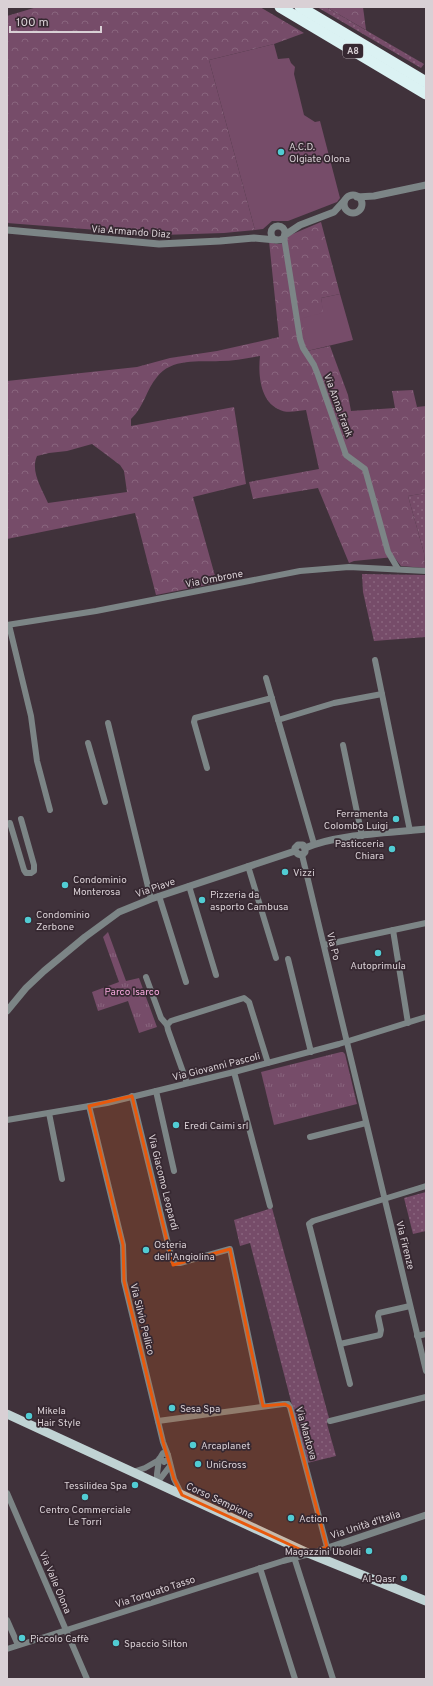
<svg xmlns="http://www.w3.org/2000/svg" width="433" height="1686" font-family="Overpass,sans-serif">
<defs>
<pattern id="grass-dots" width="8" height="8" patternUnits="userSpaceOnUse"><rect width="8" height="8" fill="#764c69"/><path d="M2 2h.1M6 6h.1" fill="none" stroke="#89657e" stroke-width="1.8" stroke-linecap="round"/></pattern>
<pattern id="forest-crowns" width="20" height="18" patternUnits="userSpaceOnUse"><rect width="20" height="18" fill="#764c69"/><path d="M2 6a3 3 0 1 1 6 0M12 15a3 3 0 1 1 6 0" fill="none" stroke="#89657e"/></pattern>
<pattern id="park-tufts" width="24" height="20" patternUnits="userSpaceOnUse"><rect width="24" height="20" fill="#764c69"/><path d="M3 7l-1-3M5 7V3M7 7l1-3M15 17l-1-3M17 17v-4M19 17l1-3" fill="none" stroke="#89657e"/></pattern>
</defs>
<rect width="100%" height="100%" fill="#40323b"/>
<g fill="url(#grass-dots)">
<polygon points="317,7 326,7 424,64 421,68"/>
<polygon points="426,493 426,568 425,568 424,553 408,496"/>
<polygon points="362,574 426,575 426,637 374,641 363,592"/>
<polygon points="426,1192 426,1231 413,1234 404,1198"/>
<polygon points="272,1208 329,1418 327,1424 336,1456 307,1463 250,1243 240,1246 234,1220"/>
</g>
<g fill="url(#forest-crowns)" fill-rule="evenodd">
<polygon points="37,7 260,7 304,33 274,44 209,60 255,230 224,233 162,235 7,223 7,16"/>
<polygon points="326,7 363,7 366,30"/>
<path d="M 321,222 L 340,294 L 321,298 L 324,313 L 307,351 L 330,346 L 348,395 L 351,411 L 395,408 L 392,391 L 413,390 L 417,407 L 426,406 L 426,493 L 408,496 L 424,553 L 425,568 L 401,566 L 394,557 L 354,561 L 349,563 L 318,488 L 253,499 L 249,482 L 319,469 L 306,410 C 297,411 286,414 278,409 C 260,400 258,374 260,356 C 247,358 233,361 220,361 C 199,362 171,358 157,377 C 146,390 144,407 131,419 L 131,426 L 234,407 L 246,484 L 193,497 L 217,583 L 156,595 L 135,513 L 7,539 L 7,381 L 137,367 L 170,358 L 217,351 L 279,337 L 269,241 C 278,246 284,245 288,236 ZM 92,444 L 120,465 L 124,471 L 127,492 L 48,503 C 42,489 30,471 37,456 L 49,453 L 67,451 Z"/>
</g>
<g fill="url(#park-tufts)">
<polygon points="108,932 126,981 139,978 157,1027 139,1033 128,1001 98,1011 92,992 119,982 103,937"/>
<polygon points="341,1052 343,1052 345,1054 357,1104 274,1125 261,1072"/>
</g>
<g fill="#764c69">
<polygon points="274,44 278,59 289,58 291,63 295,67 294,74 304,115 315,122 320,121 340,198 337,202 288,221 272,221 263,229 255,230 209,60"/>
<polygon points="340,294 353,340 307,351 302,318 323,313 321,298"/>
</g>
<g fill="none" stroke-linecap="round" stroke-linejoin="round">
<g stroke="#7c8586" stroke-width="6">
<polyline points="284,237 300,339 303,348 314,365 318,375 346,455 365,469 388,552 398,569"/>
<polyline points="7,625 96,611 300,571 349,567 426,571"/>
<polyline points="9,625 31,716 37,761 50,810"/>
<polyline points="375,660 410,831"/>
<polyline points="266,678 314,844"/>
<polyline points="278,720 334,703 382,694"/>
<polyline points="108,723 151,899"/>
<polyline points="88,743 105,802"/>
<polyline points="343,745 362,836"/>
<polyline points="207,768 194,722 195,718 272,698"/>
<polyline points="10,823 24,870 26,873 31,873 34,871 34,865 21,819"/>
<polyline points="302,855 426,1371"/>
<polyline points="248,866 276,958"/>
<polyline points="189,886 216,975"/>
<polyline points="159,896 186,982"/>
<polyline points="393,930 408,1023"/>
<polyline points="324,945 426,923"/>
<polyline points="288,959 311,1052"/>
<polyline points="146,977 161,1018 167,1025 168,1030 187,1083"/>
<polyline points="167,1025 171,1021 244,998 249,1002 268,1063"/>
<polyline points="234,1072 270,1206"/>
<polyline points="156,1091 174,1171"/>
<polyline points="132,1096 172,1260 175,1263 180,1263 230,1249 263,1406"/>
<polyline points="89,1106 123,1245 124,1281 163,1442 168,1455"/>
<polyline points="49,1113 62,1179"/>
<polyline points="7,1120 107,1103 234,1072 339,1044 426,1017"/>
<polyline points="310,1137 366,1123"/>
<polyline points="417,1336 426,1334"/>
<polyline points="340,1344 380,1335 381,1330 378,1316 379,1313 410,1306"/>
<polyline points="350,1384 309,1224 313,1221 426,1186"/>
<polyline points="158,1421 283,1404 288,1404 290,1407 327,1547"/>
<polyline points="330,1421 426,1397"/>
<polyline points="169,1459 164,1462 160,1458 163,1453 168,1455 174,1479 182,1495"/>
<polyline points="133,1472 145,1468 159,1460"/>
<polyline points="157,1483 157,1474 159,1459"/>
<polyline points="157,1483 170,1466"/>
<polyline points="7,1493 87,1679"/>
<polyline points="294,1557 333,1679"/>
<polyline points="260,1568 295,1679"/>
<polyline points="7,1620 18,1645"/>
<polyline points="7,1649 283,1561 309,1554"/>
</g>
<g stroke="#7c8586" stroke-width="7">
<circle cx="353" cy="204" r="9"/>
<polyline points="357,197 374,196 426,185"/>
<circle cx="278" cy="233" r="7"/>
<polyline points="7,230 159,244 220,241 254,238 276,240"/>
<polyline points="285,235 300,225 334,212 344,201"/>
<path d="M 305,848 C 337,834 390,833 426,829"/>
<polyline points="295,851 298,854 302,855 305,852 305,848"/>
<polyline points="295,851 295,848 298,845 303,845 305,848"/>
<polyline points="7,1011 26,988 44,971 85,937 119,912 151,899 295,851"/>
<polyline points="310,1554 426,1515"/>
</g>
<polyline stroke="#c0d3d4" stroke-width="9" points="7,1414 308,1553 426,1601"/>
<g stroke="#dbf2f3" stroke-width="11">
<polyline points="280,7 426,94"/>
<polyline points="300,7 426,82"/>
</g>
</g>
<path fill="#e8590c" fill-opacity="0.2" stroke="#e8590c" stroke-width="3" stroke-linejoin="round" d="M 132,1096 L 173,1265 L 230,1249 L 263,1406 L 285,1404 L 290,1407 L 327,1547 L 310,1554 L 182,1495 L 174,1479 L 163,1442 L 124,1281 L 123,1245 L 89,1106 Z"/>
<g fill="#51ccd3" stroke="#362831" stroke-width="1.5">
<circle cx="281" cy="152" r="4"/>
<circle cx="396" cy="819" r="4"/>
<circle cx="392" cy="849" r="4"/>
<circle cx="285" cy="872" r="4"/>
<circle cx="65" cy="885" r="4"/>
<circle cx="202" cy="900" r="4"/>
<circle cx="28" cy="920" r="4"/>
<circle cx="378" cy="953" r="4"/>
<circle cx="176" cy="1125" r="4"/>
<circle cx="146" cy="1250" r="4"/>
<circle cx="172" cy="1408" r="4"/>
<circle cx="29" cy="1416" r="4"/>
<circle cx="193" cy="1445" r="4"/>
<circle cx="198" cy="1464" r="4"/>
<circle cx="135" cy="1485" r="4"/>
<circle cx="85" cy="1497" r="4"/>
<circle cx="291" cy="1518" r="4"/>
<circle cx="369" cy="1551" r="4"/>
<circle cx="404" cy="1578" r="4"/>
<circle cx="22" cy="1638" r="4"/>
<circle cx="116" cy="1643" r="4"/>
</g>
<g text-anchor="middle" stroke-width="3.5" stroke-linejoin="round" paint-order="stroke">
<rect fill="#362831" stroke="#a89ea4" stroke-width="1" x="343" y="44" width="20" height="14" rx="3"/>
<g font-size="9" font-weight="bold" fill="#d9d0d5">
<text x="353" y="54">A8</text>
</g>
<g font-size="10" fill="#d9d0d5" stroke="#362831" text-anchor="start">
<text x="289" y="150">A.C.D.<tspan x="289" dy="12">Olgiate Olona</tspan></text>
<text x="388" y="817" text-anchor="end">Ferramenta<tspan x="388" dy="12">Colombo Luigi</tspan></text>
<text x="384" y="847" text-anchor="end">Pasticceria<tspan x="384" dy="12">Chiara</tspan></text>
<text x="293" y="876">Vizzi</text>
<text x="73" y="883">Condominio<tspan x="73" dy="12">Monterosa</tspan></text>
<text x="210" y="898">Pizzeria da<tspan x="210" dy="12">asporto Cambusa</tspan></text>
<text x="36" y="918">Condominio<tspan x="36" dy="12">Zerbone</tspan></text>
<text x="378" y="969" text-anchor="middle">Autoprimula</text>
<text x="184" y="1129">Eredi Caimi srl</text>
<text x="154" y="1248">Osteria<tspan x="154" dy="12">dell'Angiolina</tspan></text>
<text x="180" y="1412">Sesa Spa</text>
<text x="37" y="1414">Mikela<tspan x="37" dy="12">Hair Style</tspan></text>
<text x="201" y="1449">Arcaplanet</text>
<text x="206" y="1468">UniGross</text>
<text x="127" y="1489" text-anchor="end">Tessilidea Spa</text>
<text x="85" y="1513" text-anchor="middle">Centro Commerciale<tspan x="85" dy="12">Le Torri</tspan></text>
<text x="299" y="1522">Action</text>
<text x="361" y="1555" text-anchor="end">Magazzini Uboldi</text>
<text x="396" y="1582" text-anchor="end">Al-Qasr</text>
<text x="30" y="1642">Piccolo Caffè</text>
<text x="124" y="1647">Spaccio Silton</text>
</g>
<g font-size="10" fill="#d9d0d5" stroke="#362831">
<text transform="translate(131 231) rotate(4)" y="4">Via Armando Diaz</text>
<text transform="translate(339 405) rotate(70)" y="4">Via Anna Frank</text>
<text transform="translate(214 578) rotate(-11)" y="4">Via Ombrone</text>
<text transform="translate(155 887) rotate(-19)" y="4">Via Piave</text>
<text transform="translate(334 946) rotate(76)" y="4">Via Po</text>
<text transform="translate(216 1066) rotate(-14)" y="4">Via Giovanni Pascoli</text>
<text transform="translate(164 1182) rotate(76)" y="4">Via Giacomo Leopardi</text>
<text transform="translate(406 1245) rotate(76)" y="4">Via Firenze</text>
<text transform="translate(143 1319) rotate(76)" y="4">Via Silvio Pellico</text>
<text transform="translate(307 1433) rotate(74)" y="4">Via Mantova</text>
<text transform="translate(220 1500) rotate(25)" y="4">Corso Sempione</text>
<text transform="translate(365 1524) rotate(-18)" y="4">Via Unità d'Italia</text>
<text transform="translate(56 1582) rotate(67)" y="4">Via Valle Olona</text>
<text transform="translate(155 1591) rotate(-18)" y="4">Via Torquato Tasso</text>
</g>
<g font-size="10" fill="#f7aade" stroke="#362831">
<text x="132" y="995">Parco Isarco</text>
</g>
</g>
<rect width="433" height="1686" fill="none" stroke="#d9d0d5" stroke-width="16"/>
<path d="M10 26v6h91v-6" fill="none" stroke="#d9d0d5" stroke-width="2"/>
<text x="16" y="26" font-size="12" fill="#d9d0d5" stroke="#362831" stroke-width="3" paint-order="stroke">100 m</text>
</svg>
